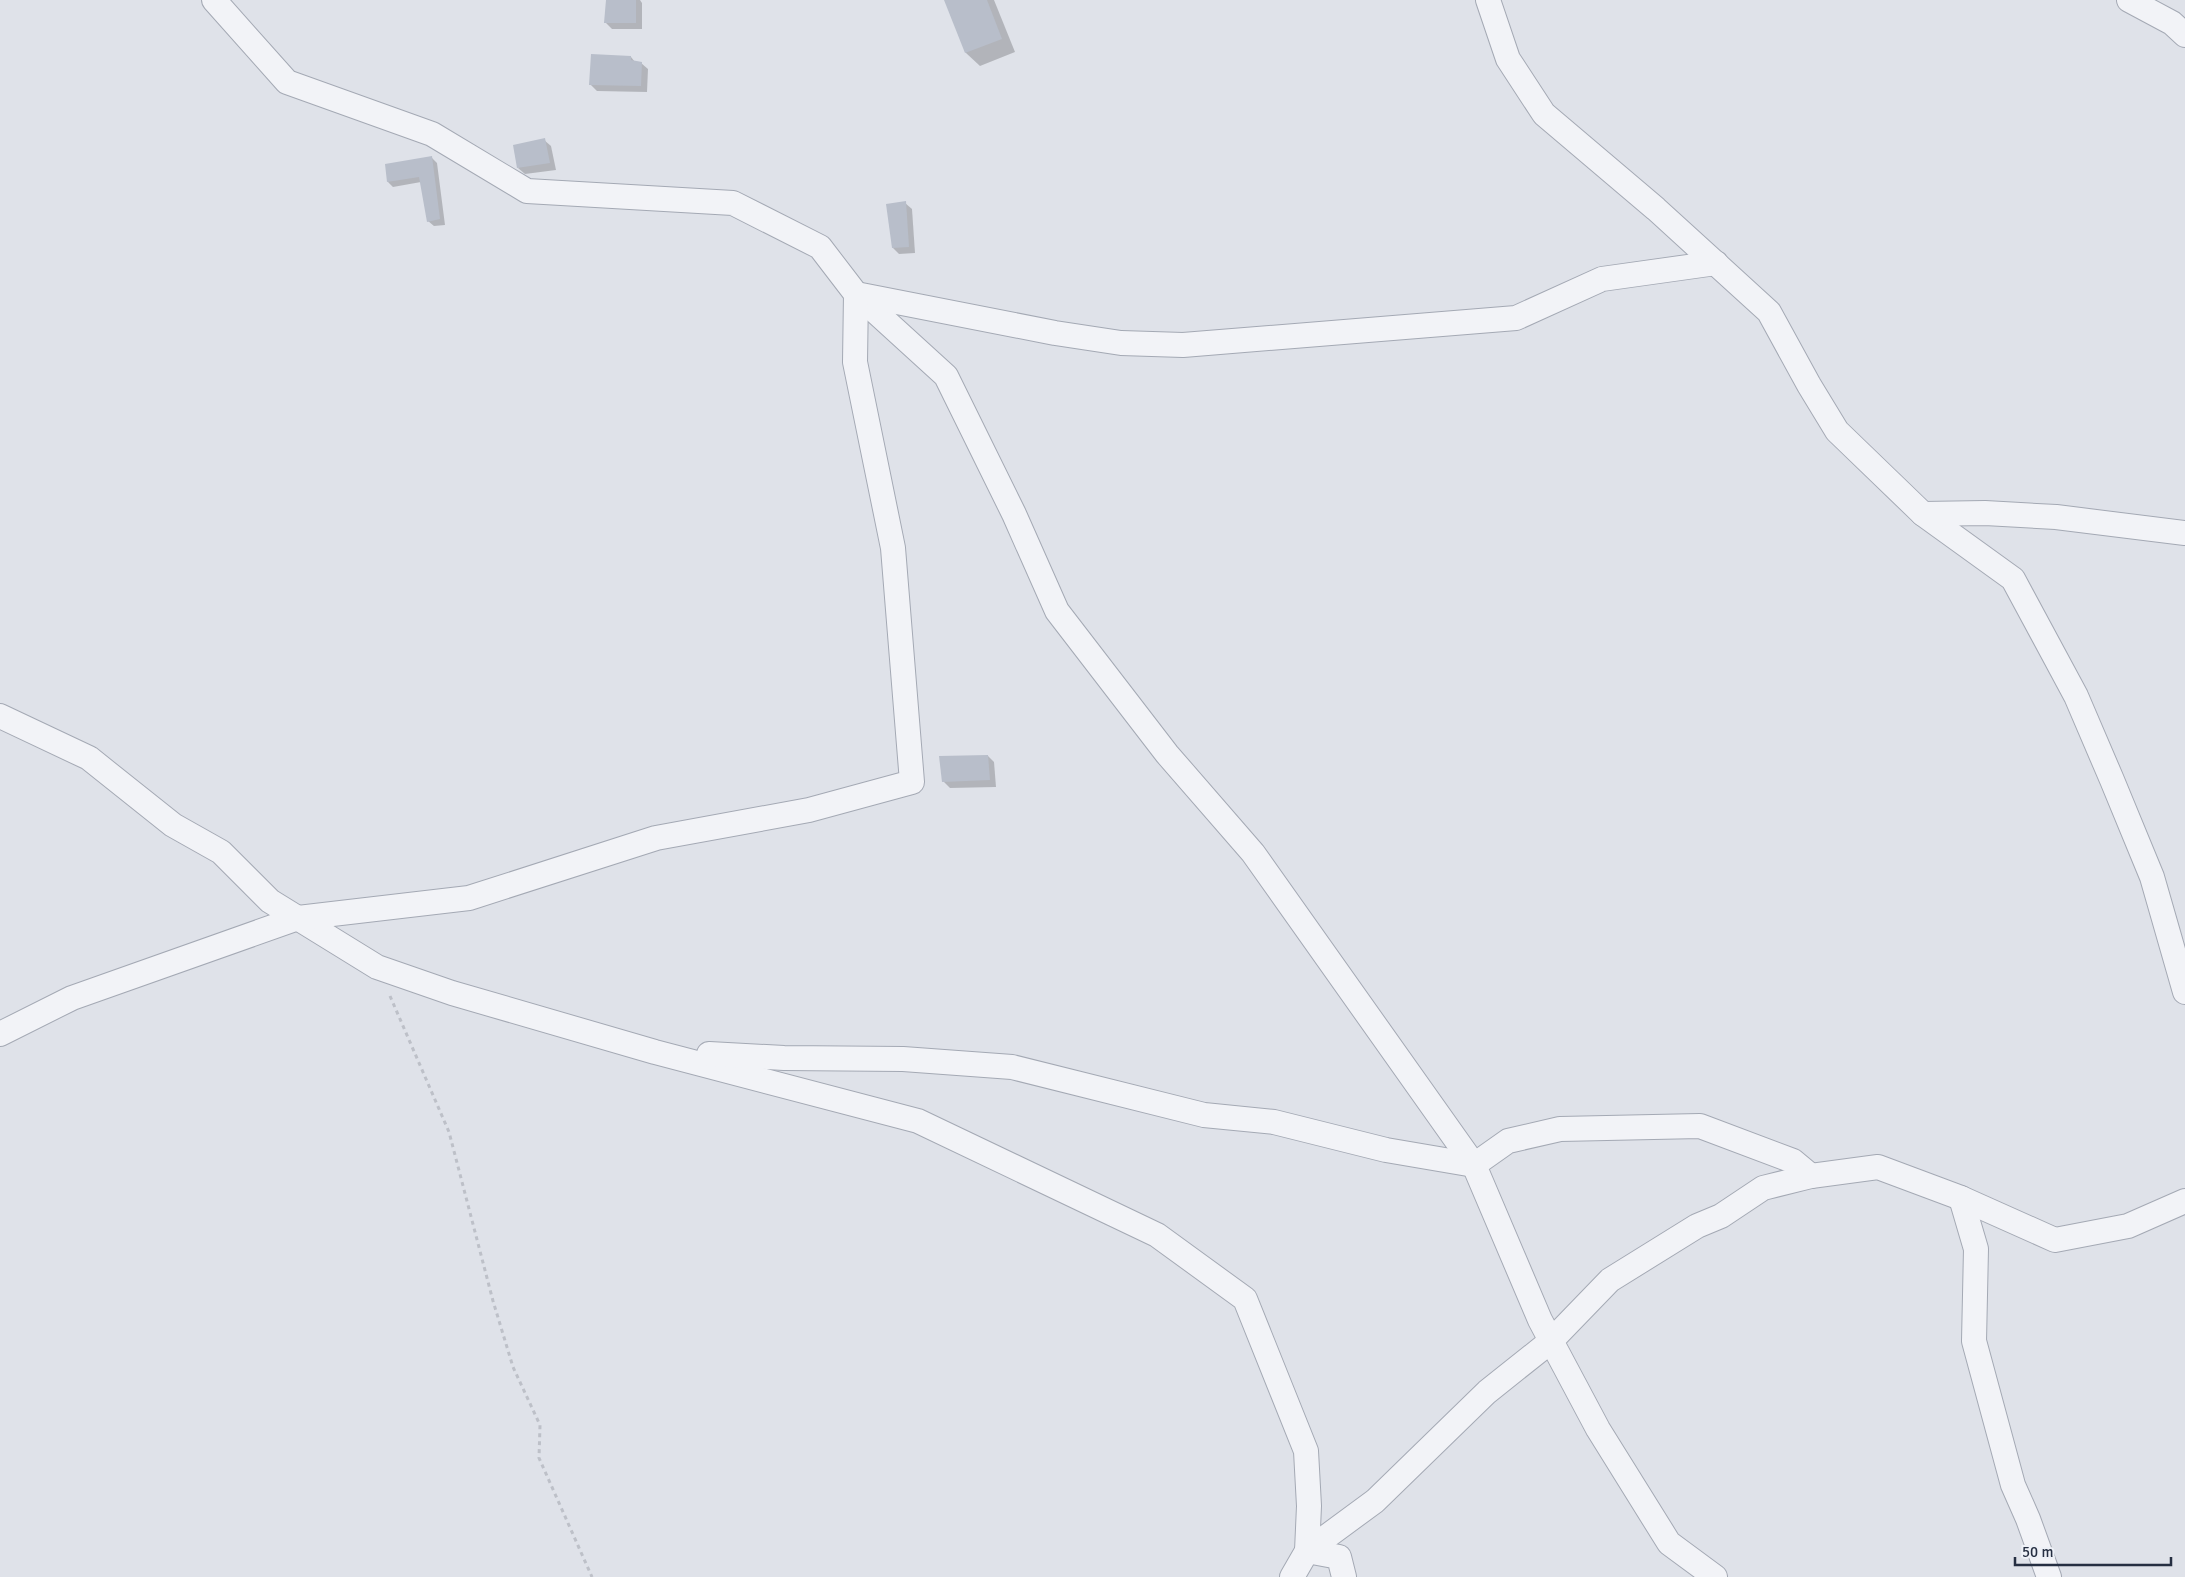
<svg xmlns="http://www.w3.org/2000/svg" width="2185" height="1577" font-family="Signika,sans-serif">
<rect width="100%" height="100%" fill="#dfe2e9"/>
<g fill="#0003">
<polygon points="607,0 640,0 642,3 642,29 612,29 606,23"/>
<polygon points="945,0 994,0 1015,52 980,66 966,53"/>
<polygon points="631,57 635,62 641,63 648,69 647,92 597,91 590,84"/>
<polygon points="544,140 551,146 556,170 525,174 518,168"/>
<polygon points="432,158 437,163 445,225 434,226 428,221 421,182 393,187 388,182 386,165"/>
<polygon points="905,203 912,209 915,253 899,254 893,248"/>
<polygon points="988,756 994,762 996,787 950,788 943,781"/>
</g>
<g fill="#b8beca">
<polygon points="606,0 636,0 636,23 604,23"/>
<polygon points="944,0 987,0 1002,39 965,53"/>
<polygon points="591,54 631,56 631,60 642,62 641,86 589,85"/>
<polygon points="545,138 550,163 517,168 513,145"/>
<polygon points="432,156 440,219 427,222 419,177 387,182 385,164"/>
<polygon points="906,201 909,247 892,248 886,204"/>
<polygon points="988,755 990,780 942,782 939,756"/>
</g>
<g fill="none" stroke-linecap="round" stroke-linejoin="round">
<g stroke="#a4a9b4" stroke-width="26">
<g id="minor">
<polyline points="1488,0 1508,59 1544,114 1656,209 1769,312 1809,385 1837,431 1923,514 2013,579 2076,696 2112,780 2152,877 2185,992"/>
<polyline points="2129,0 2172,23 2185,35"/>
<polyline points="856,294 946,376 1014,514 1057,611 1167,754 1253,853 1474,1165 1540,1320 1598,1429 1669,1543 1715,1577"/>
<polyline points="856,294 1055,333 1121,343 1183,345 1516,318 1602,279 1716,263"/>
<polyline points="1923,514 1985,513 2056,517 2185,533"/>
<polyline points="0,716 89,758 173,825 221,852 270,901 377,967 452,993 655,1052 918,1121 1157,1235 1245,1299 1306,1451 1309,1506 1307,1551 1292,1577"/>
<polyline points="0,1034 72,998 298,918 469,898 656,838 809,810 912,782 893,548 855,362 856,294 820,247 733,203 527,191 432,134 287,82 214,0"/>
<polyline points="709,1054 784,1058 903,1059 1012,1067 1204,1115 1274,1122 1386,1150 1474,1165 1508,1141 1560,1129 1700,1126 1793,1161 1811,1176"/>
<polyline points="1961,1198 1976,1249 1974,1341 2013,1485 2028,1519 2049,1577"/>
<polyline points="1307,1551 1375,1501 1487,1392 1551,1341 1610,1280 1697,1226 1721,1216 1763,1188 1811,1176 1878,1167 1961,1198 2055,1240 2128,1226 2185,1201"/>
<polyline points="1307,1551 1339,1557 1344,1577"/>
</g>
</g>
<polyline stroke="#bdc0c8" stroke-width="3" stroke-dasharray="4 4" stroke-linecap="butt" points="390,996 449,1132 493,1301 513,1367 540,1425 539,1458 592,1577"/>
<use href="#minor" stroke="#f2f3f7" stroke-width="24"/>
</g>
<path d="M2015 1557v8h156v-8" fill="none" stroke="#262f42" stroke-width="2.5"/>
<text x="2022" y="1557" font-size="15" fill="#262f42" stroke="#eef1f7" stroke-width="4" paint-order="stroke">50 m</text>
</svg>
